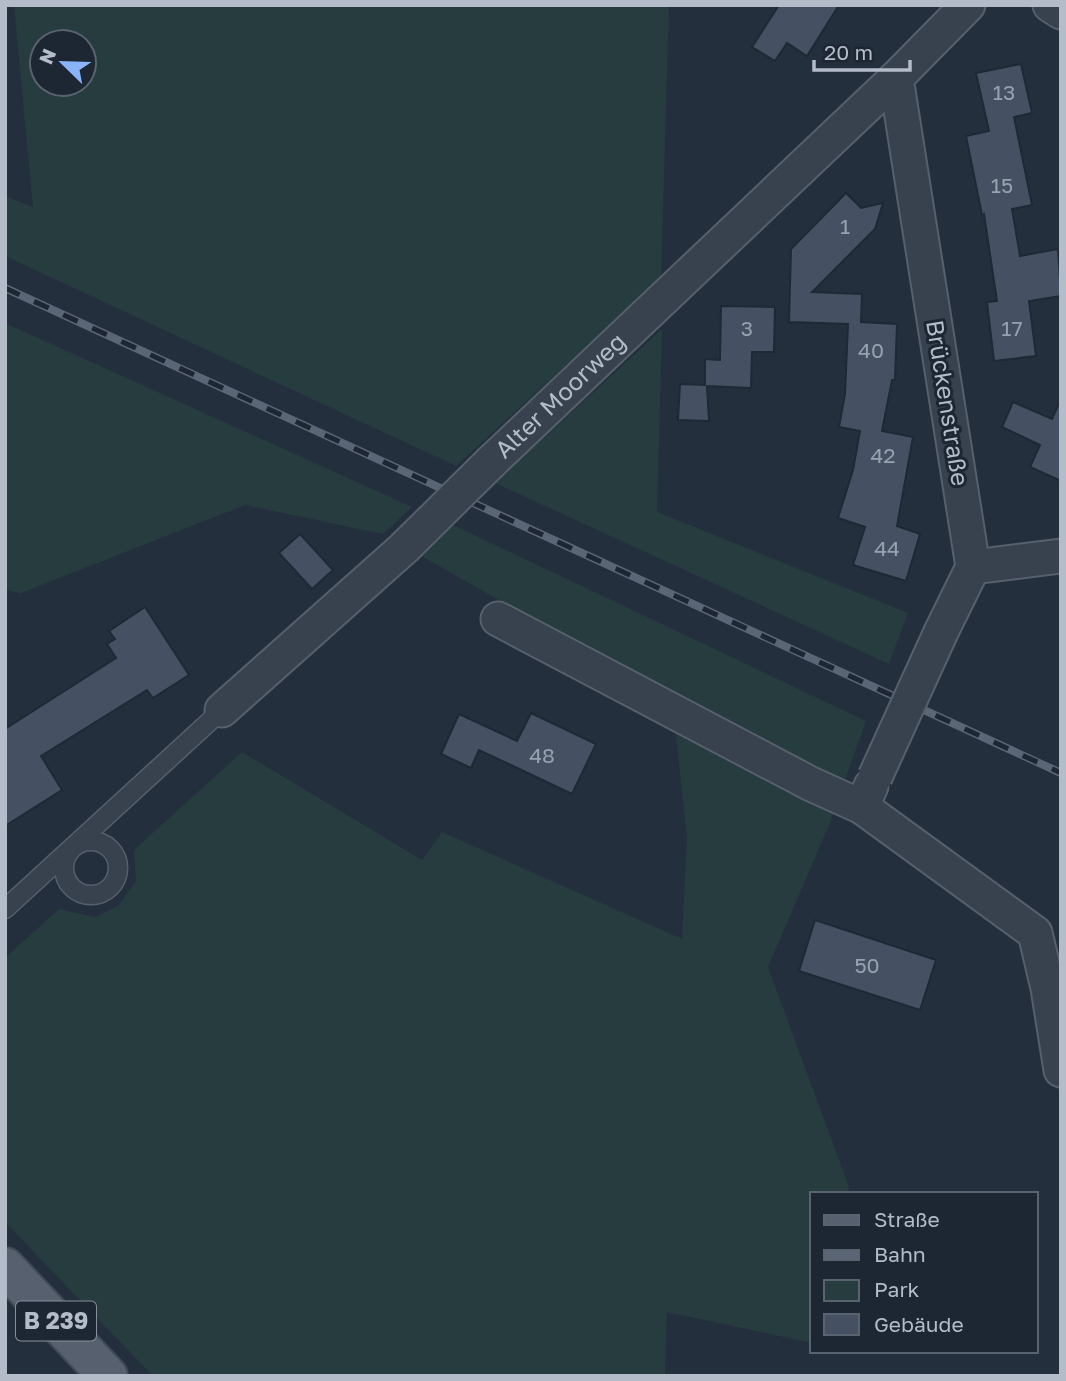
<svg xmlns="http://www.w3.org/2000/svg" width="1066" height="1381" font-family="'Golos Text',sans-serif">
<rect width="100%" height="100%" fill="#242f3e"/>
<g fill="#263c3f" fill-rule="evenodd">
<path d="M 14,5 L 669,5 L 661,278 L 456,466 L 5,256 L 5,196 L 33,207 ZM 42,42 L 84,42 L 84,84 L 42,84 Z"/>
<polygon points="5,323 412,507 383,534 245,505 21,593 5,590"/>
<polygon points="662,329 657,512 908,613 889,664 495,483"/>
<polygon points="451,524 866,721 830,823 768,967 849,1187 848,1194 812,1194 812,1343 667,1312 665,1376 153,1376 5,1222 5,958 59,909 95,917 118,906 136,881 134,850 242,752 422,860 442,832 682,939 687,837 672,699 418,554"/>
</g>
<g fill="#455162" stroke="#1f2835" stroke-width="2">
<polygon points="779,5 839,5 807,56 787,43 775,61 752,47"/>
<polygon points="1021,64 1032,113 1014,117 1032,205 1012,209 1020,256 1058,249 1061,296 1029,301 1036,356 994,361 987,302 997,301 984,214 982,215 966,136 989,131 976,73"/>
<polygon points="846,193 861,208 883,203 875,229 812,292 862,294 861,322 897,324 895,380 892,380 882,431 913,437 897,526 920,534 906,581 853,565 865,527 838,518 853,470 860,431 839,427 845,394 848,324 789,322 791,249"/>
<polygon points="721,306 775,307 774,352 752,352 751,388 707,386 709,421 678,420 680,384 705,385 705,359 720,360"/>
<polygon points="1061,399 1061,481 1030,467 1040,445 1002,427 1013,402 1052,419"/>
<polygon points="300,534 333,570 312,589 279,553"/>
<polygon points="145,607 189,675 153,698 147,690 41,756 62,790 5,826 5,729 116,658 107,644 115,639 109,631"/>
<polygon points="531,713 596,744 572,794 479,750 471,768 441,754 459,714 517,741"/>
<polygon points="815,920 936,960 920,1010 799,971"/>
</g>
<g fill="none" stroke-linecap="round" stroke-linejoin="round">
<g stroke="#565f6c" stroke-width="21">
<g id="service">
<circle cx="91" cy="868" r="27"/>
<polyline points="5,909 222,710"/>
</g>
</g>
<g stroke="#565f6c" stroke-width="37">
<g id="minor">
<polyline points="1050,5 1061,12"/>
<path id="s1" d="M 491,462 L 896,78"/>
<polyline points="973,567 1061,556"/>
<polyline points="498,619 811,784 862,807"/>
<polyline points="941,632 973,567 896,78 968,5"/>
<polyline points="222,710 404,548"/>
<polyline points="871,786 862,807 1035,933 1048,988 1061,1070"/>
</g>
</g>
<g stroke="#414a57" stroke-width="42">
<polyline id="primary" points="5,1267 108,1376"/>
</g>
<use href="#service" stroke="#38414e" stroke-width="18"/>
<use href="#minor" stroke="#38414e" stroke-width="33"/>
<use href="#primary" stroke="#56606e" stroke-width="38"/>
<g stroke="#5a6575" stroke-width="8">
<polyline id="rail" points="5,288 1061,773"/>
</g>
<use href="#rail" stroke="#1d2633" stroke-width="5" stroke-dasharray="16" stroke-linecap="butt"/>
<g stroke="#565f6c" stroke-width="37" stroke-linecap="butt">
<g id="minor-bridge">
<polyline points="404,548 491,462"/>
<polyline points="875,777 941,632"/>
</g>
</g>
<use href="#minor-bridge" stroke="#38414e" stroke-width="33"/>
</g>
<g text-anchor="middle" stroke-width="6" stroke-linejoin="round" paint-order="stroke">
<g font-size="21" fill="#98a1af">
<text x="1004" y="100">13</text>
<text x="1002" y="193">15</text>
<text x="845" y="234">1</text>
<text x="747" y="336">3</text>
<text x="1012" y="336">17</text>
<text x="871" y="358">40</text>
<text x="883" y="463">42</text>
<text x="887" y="556">44</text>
<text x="542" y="763">48</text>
<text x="867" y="973">50</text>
</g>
<rect fill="#1d2633" stroke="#878f9c" stroke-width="2" x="16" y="1301.5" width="80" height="39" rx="5"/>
<g font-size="23" font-weight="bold" fill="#b4bcc9">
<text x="56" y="1329">B 239</text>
</g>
<g font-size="24" fill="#b4bcc9" stroke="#1d2633">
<text dy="8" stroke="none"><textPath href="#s1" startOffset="96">Alter Moorweg</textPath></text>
<text transform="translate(947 403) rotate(81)" y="8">Brückenstraße</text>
</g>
</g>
<rect width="1066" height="1381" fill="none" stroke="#b4bcc9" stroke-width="14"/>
<rect x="810" y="1192" width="228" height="161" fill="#1d2633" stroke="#59626f" stroke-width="2"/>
<rect x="824" y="1215" width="35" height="10" fill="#56606e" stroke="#59626f" stroke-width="2"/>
<text x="874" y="1227" font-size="21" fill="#b4bcc9">Straße</text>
<rect x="824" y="1250" width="35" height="10" fill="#5a6575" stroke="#59626f" stroke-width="2"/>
<text x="874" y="1262" font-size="21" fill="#b4bcc9">Bahn</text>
<rect x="824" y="1280" width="35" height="21" fill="#263c3f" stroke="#59626f" stroke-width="2"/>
<text x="874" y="1297" font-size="21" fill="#b4bcc9">Park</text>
<rect x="824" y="1314" width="35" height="21" fill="#455162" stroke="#59626f" stroke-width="2"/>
<text x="874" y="1332" font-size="21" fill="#b4bcc9">Gebäude</text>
<g transform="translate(63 63) rotate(293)"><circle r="33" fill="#1d2633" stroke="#59626f" stroke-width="2"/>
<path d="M0-5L12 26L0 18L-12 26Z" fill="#8ab4f8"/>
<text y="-10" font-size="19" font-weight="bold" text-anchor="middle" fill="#b4bcc9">N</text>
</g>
<path d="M814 60v10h96v-10" fill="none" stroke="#b4bcc9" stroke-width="3.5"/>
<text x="824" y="60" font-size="21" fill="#b4bcc9" stroke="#1d2633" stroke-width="5" paint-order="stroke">20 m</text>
</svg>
